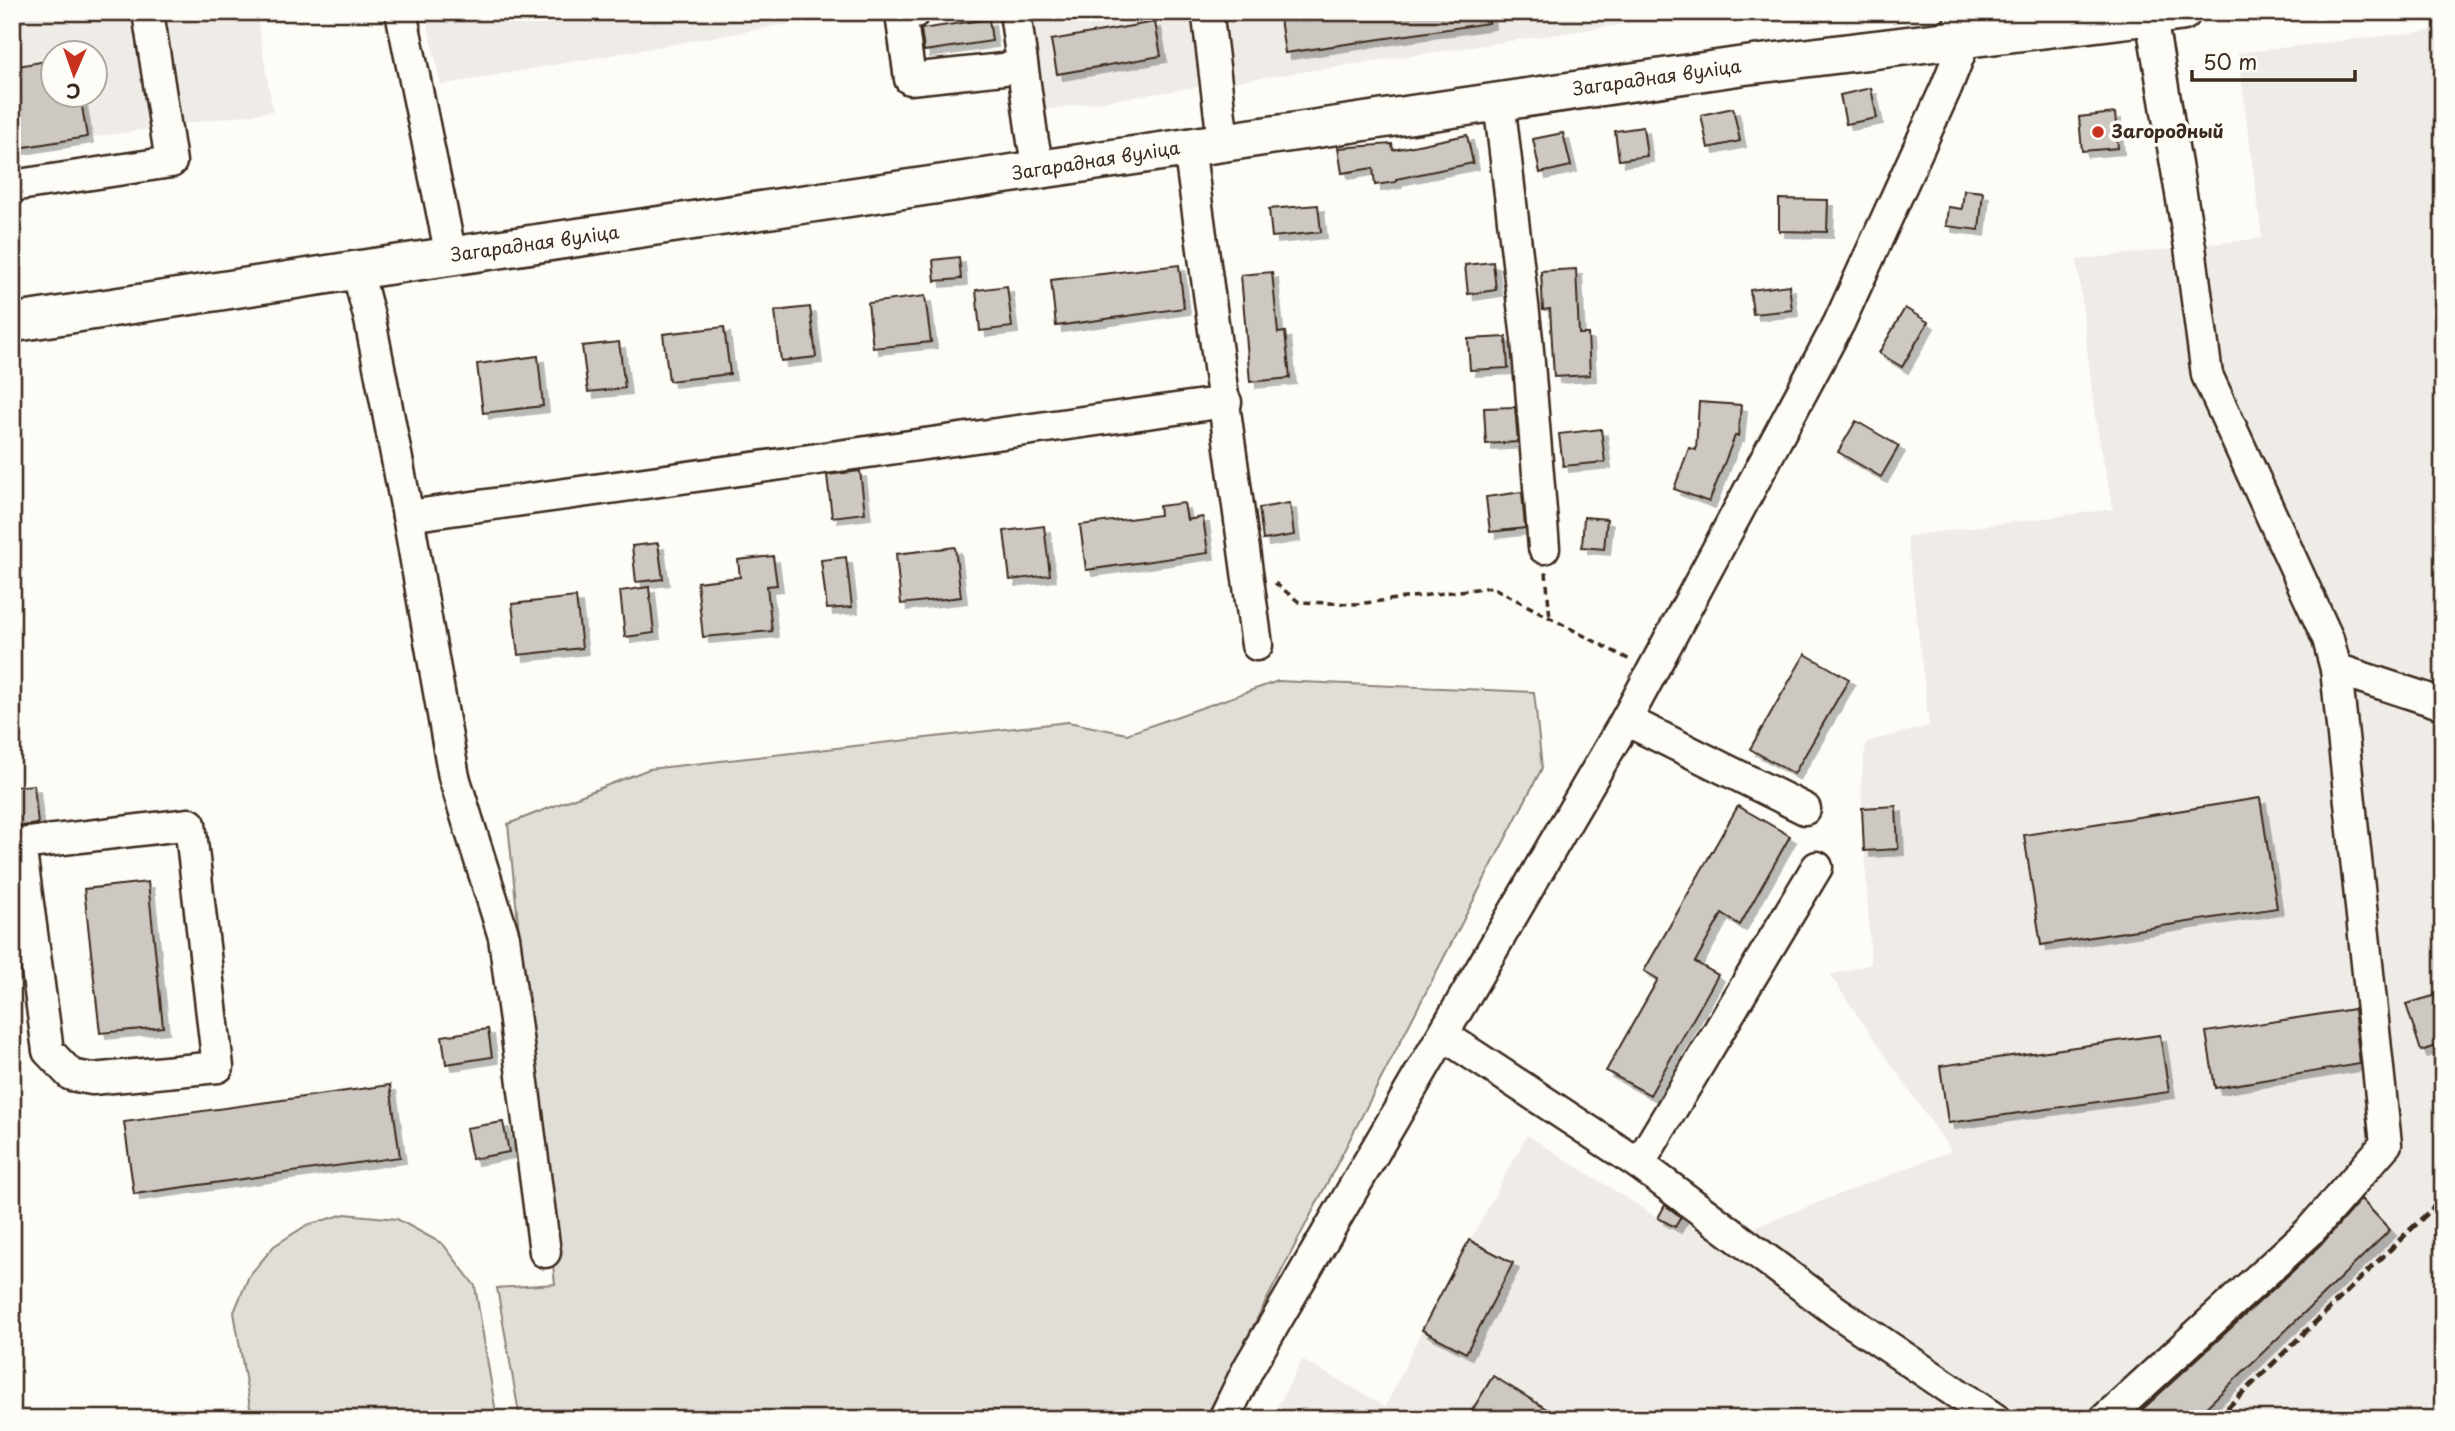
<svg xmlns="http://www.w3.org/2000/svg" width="2455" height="1431" font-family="'Playpen Sans',sans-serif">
<defs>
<filter id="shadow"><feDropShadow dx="6" dy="6" stdDeviation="0" flood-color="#0004"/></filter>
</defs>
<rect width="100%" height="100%" fill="#fdfcf7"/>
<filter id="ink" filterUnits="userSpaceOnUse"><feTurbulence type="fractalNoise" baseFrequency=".0143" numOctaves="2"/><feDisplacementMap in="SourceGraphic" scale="14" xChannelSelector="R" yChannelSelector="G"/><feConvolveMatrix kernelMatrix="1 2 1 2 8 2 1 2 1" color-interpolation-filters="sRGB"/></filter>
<g filter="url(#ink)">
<g fill="#efece7" fill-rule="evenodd">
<path d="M 12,12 L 256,12 L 273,111 L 12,149 ZM 52,52 L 94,52 L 94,94 L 52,94 Z"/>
<polygon points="425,12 856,12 441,85"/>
<polygon points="1026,12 1706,12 1044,110"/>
<polygon points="2443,29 2443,1399 2413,1419 1271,1419 1302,1360 1386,1406 1422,1330 1527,1135 1658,1218 1682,1175 1755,1227 1951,1151 1830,975 1871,964 1861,783 1866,742 1929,726 1907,536 2113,509 2095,417 2077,260 2262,238 2238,53"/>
</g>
<g fill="#e1ded7" stroke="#8e847a" stroke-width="2">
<polygon points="1278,681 1534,692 1542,768 1205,1419 520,1419 497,1288 555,1284 508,824 649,769 1068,722 1127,734"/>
<polygon points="345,1214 397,1219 443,1244 475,1286 497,1419 252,1419 234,1312 249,1276 274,1246 307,1225"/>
</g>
<g fill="#cdc8c2" stroke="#3b2a1e" stroke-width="2" filter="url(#shadow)">
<polygon points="1279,12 1488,12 1489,23 1285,53"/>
<polygon points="989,19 992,41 924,51 921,29"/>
<polygon points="1155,22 1161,56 1057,74 1051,40"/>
<polygon points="52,60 52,94 80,94 87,137 12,149 12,67"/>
<polygon points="1871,88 1877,118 1846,124 1840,95"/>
<polygon points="1733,108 1740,141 1708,148 1701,115"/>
<polygon points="2115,113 2118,148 2082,151 2079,117"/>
<polygon points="1643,127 1647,156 1619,160 1615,131"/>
<polygon points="1563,133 1571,166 1540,173 1533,139"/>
<polygon points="1467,135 1473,163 1396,179 1396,182 1375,185 1373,168 1342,173 1338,148 1392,144 1393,150"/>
<polygon points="1964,190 1983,192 1979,230 1946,226 1948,207 1962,209"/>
<polygon points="1779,199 1828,200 1827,232 1779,231"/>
<polygon points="1318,205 1321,232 1272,237 1269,209"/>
<polygon points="959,257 961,279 935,281 933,260"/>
<polygon points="1493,262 1496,290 1468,294 1465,265"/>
<polygon points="1179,265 1184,308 1056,326 1051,280"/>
<polygon points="1576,269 1579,334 1588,334 1590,375 1554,377 1550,309 1543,310 1541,271"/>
<polygon points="1272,272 1278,333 1285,332 1290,378 1250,382 1241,275"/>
<polygon points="1789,285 1792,310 1753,314 1750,290"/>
<polygon points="1007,286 1012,327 980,331 976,290"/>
<polygon points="925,296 931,342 873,348 868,303"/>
<polygon points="810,307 816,357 781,361 775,311"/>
<polygon points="1905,308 1928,322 1902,367 1879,353"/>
<polygon points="724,327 730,374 669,381 663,334"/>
<polygon points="1506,337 1508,368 1470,370 1468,339"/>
<polygon points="619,342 625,388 588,392 582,346"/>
<polygon points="538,356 543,406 483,413 477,364"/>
<polygon points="1699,402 1741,405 1738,436 1735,436 1709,502 1674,489 1689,448 1696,450"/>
<polygon points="1515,407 1518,442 1486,444 1484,408"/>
<polygon points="1856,421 1899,446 1881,477 1838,452"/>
<polygon points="1601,429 1605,462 1563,466 1559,434"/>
<polygon points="860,471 865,513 832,517 827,475"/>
<polygon points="1522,492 1525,528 1490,532 1486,497"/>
<polygon points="1184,503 1187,520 1203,517 1208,553 1086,570 1080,525 1160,515 1159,506"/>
<polygon points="1290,503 1294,535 1263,540 1259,508"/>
<polygon points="1584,517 1607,519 1604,549 1582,547"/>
<polygon points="1044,526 1050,575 1010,580 1004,531"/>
<polygon points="658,543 663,579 636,582 632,546"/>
<polygon points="955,547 961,597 901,604 896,554"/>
<polygon points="773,556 777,585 767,586 772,631 703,637 697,582 740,577 738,560"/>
<polygon points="846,557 852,607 827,609 821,560"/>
<polygon points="649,587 654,633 625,637 620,591"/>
<polygon points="576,597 582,648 518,655 512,604"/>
<polygon points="1805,654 1849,679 1794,774 1750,749"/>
<polygon points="34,785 38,824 12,827 12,787"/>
<polygon points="2260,798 2277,908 2041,945 2024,835"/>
<polygon points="1738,806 1790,836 1740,925 1722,914 1695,962 1718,975 1650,1095 1606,1071 1658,979 1644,971"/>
<polygon points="1896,806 1898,849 1864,851 1862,808"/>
<polygon points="148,882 163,1027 100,1033 84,889"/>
<polygon points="2443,993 2443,1044 2421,1051 2406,1004"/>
<polygon points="2354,1009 2360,1064 2215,1088 2206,1032"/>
<polygon points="488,1029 492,1057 446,1064 442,1036"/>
<polygon points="2160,1035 2169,1092 1948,1123 1940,1066"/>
<polygon points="390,1085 400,1157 134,1194 124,1122"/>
<polygon points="503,1122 509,1152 472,1159 466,1128"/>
<polygon points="2361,1199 2390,1230 2194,1419 2132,1419 2320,1246"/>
<polygon points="1665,1205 1681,1217 1675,1227 1658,1218"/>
<polygon points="1469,1240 1513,1263 1466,1353 1422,1330"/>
<polygon points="1493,1376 1563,1419 1467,1419"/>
</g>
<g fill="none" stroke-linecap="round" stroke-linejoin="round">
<g stroke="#3b2a1e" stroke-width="35">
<g id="minor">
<polyline points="401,12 451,256"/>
<polyline points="915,12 901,14 910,79 1022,67"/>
<polyline points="1015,12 1033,142 1039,170"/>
<polyline points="1208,17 1223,141"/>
<polyline points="2151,17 2190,247 2207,375 2328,639 2336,669 2443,704"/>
<polyline points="1499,101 1527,339 1544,548"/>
<polyline points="1189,147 1257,645"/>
<polyline points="12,186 171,162 148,12"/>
<polyline points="357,270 370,320 408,516 454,777 504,937 545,1252"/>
<polyline points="408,516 1226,402"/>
<polyline points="1626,720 1805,809"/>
<polyline points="12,845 190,824 218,1067 92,1079 71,1075 48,1051 20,844"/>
<polyline points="1443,1035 1639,1164 1837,1312 1995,1419"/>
<polyline points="1639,1164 1817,867"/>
<polyline points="1224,1419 1248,1369 1626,720 1839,323 1946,88 1965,40 1959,12"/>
<polyline points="2105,1419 2308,1233 2386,1144 2336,669"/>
</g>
</g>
<g stroke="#3b2a1e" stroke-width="42">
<polyline id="major" points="12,323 357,270 1741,66 2182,12"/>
</g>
<g stroke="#3b2a1e" stroke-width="3.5" stroke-dasharray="7 5" stroke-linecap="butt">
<polyline points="1546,572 1550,619"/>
<polyline points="1275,583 1299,602 1357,604 1492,587 1630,660"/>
</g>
<use href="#minor" stroke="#fdfcf7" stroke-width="30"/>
<use href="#major" stroke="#fdfcf7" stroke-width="37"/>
<polyline stroke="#3b2a1e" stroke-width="5" stroke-dasharray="10 5" stroke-linecap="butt" points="2216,1419 2443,1198"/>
</g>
</g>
<circle fill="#c8321e" stroke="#fdfcf7" stroke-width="2.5" cx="2098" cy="132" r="7"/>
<g text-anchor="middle" stroke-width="7" stroke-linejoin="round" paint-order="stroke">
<g font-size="18" fill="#3b2a1e" stroke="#fdfcf7">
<text transform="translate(1657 78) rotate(-8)" y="6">Загарадная вуліца</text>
<text transform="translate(1096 161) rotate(-9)" y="6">Загарадная вуліца</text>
<text transform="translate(535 244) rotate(-8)" y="6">Загарадная вуліца</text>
</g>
<g font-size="18" font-weight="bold" fill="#3b2a1e" stroke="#fdfcf7" text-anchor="start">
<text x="2112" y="138">Загородный</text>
</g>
</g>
<rect width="2455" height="1431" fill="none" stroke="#fdfcf7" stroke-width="42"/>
<rect x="21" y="21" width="2413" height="1389" fill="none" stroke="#3b2a1e" stroke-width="2.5" filter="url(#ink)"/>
<g transform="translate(74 74) rotate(182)"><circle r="33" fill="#fdfcf7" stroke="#afa8a0" stroke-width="2"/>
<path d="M0-5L12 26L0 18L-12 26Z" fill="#c8321e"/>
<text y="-10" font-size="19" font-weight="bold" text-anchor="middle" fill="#3b2a1e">С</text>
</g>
<path d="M2192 70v10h163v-10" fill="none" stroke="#3b2a1e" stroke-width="3.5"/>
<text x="2203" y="70" font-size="21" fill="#3b2a1e" stroke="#fdfcf7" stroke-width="5" paint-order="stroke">50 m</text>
</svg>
